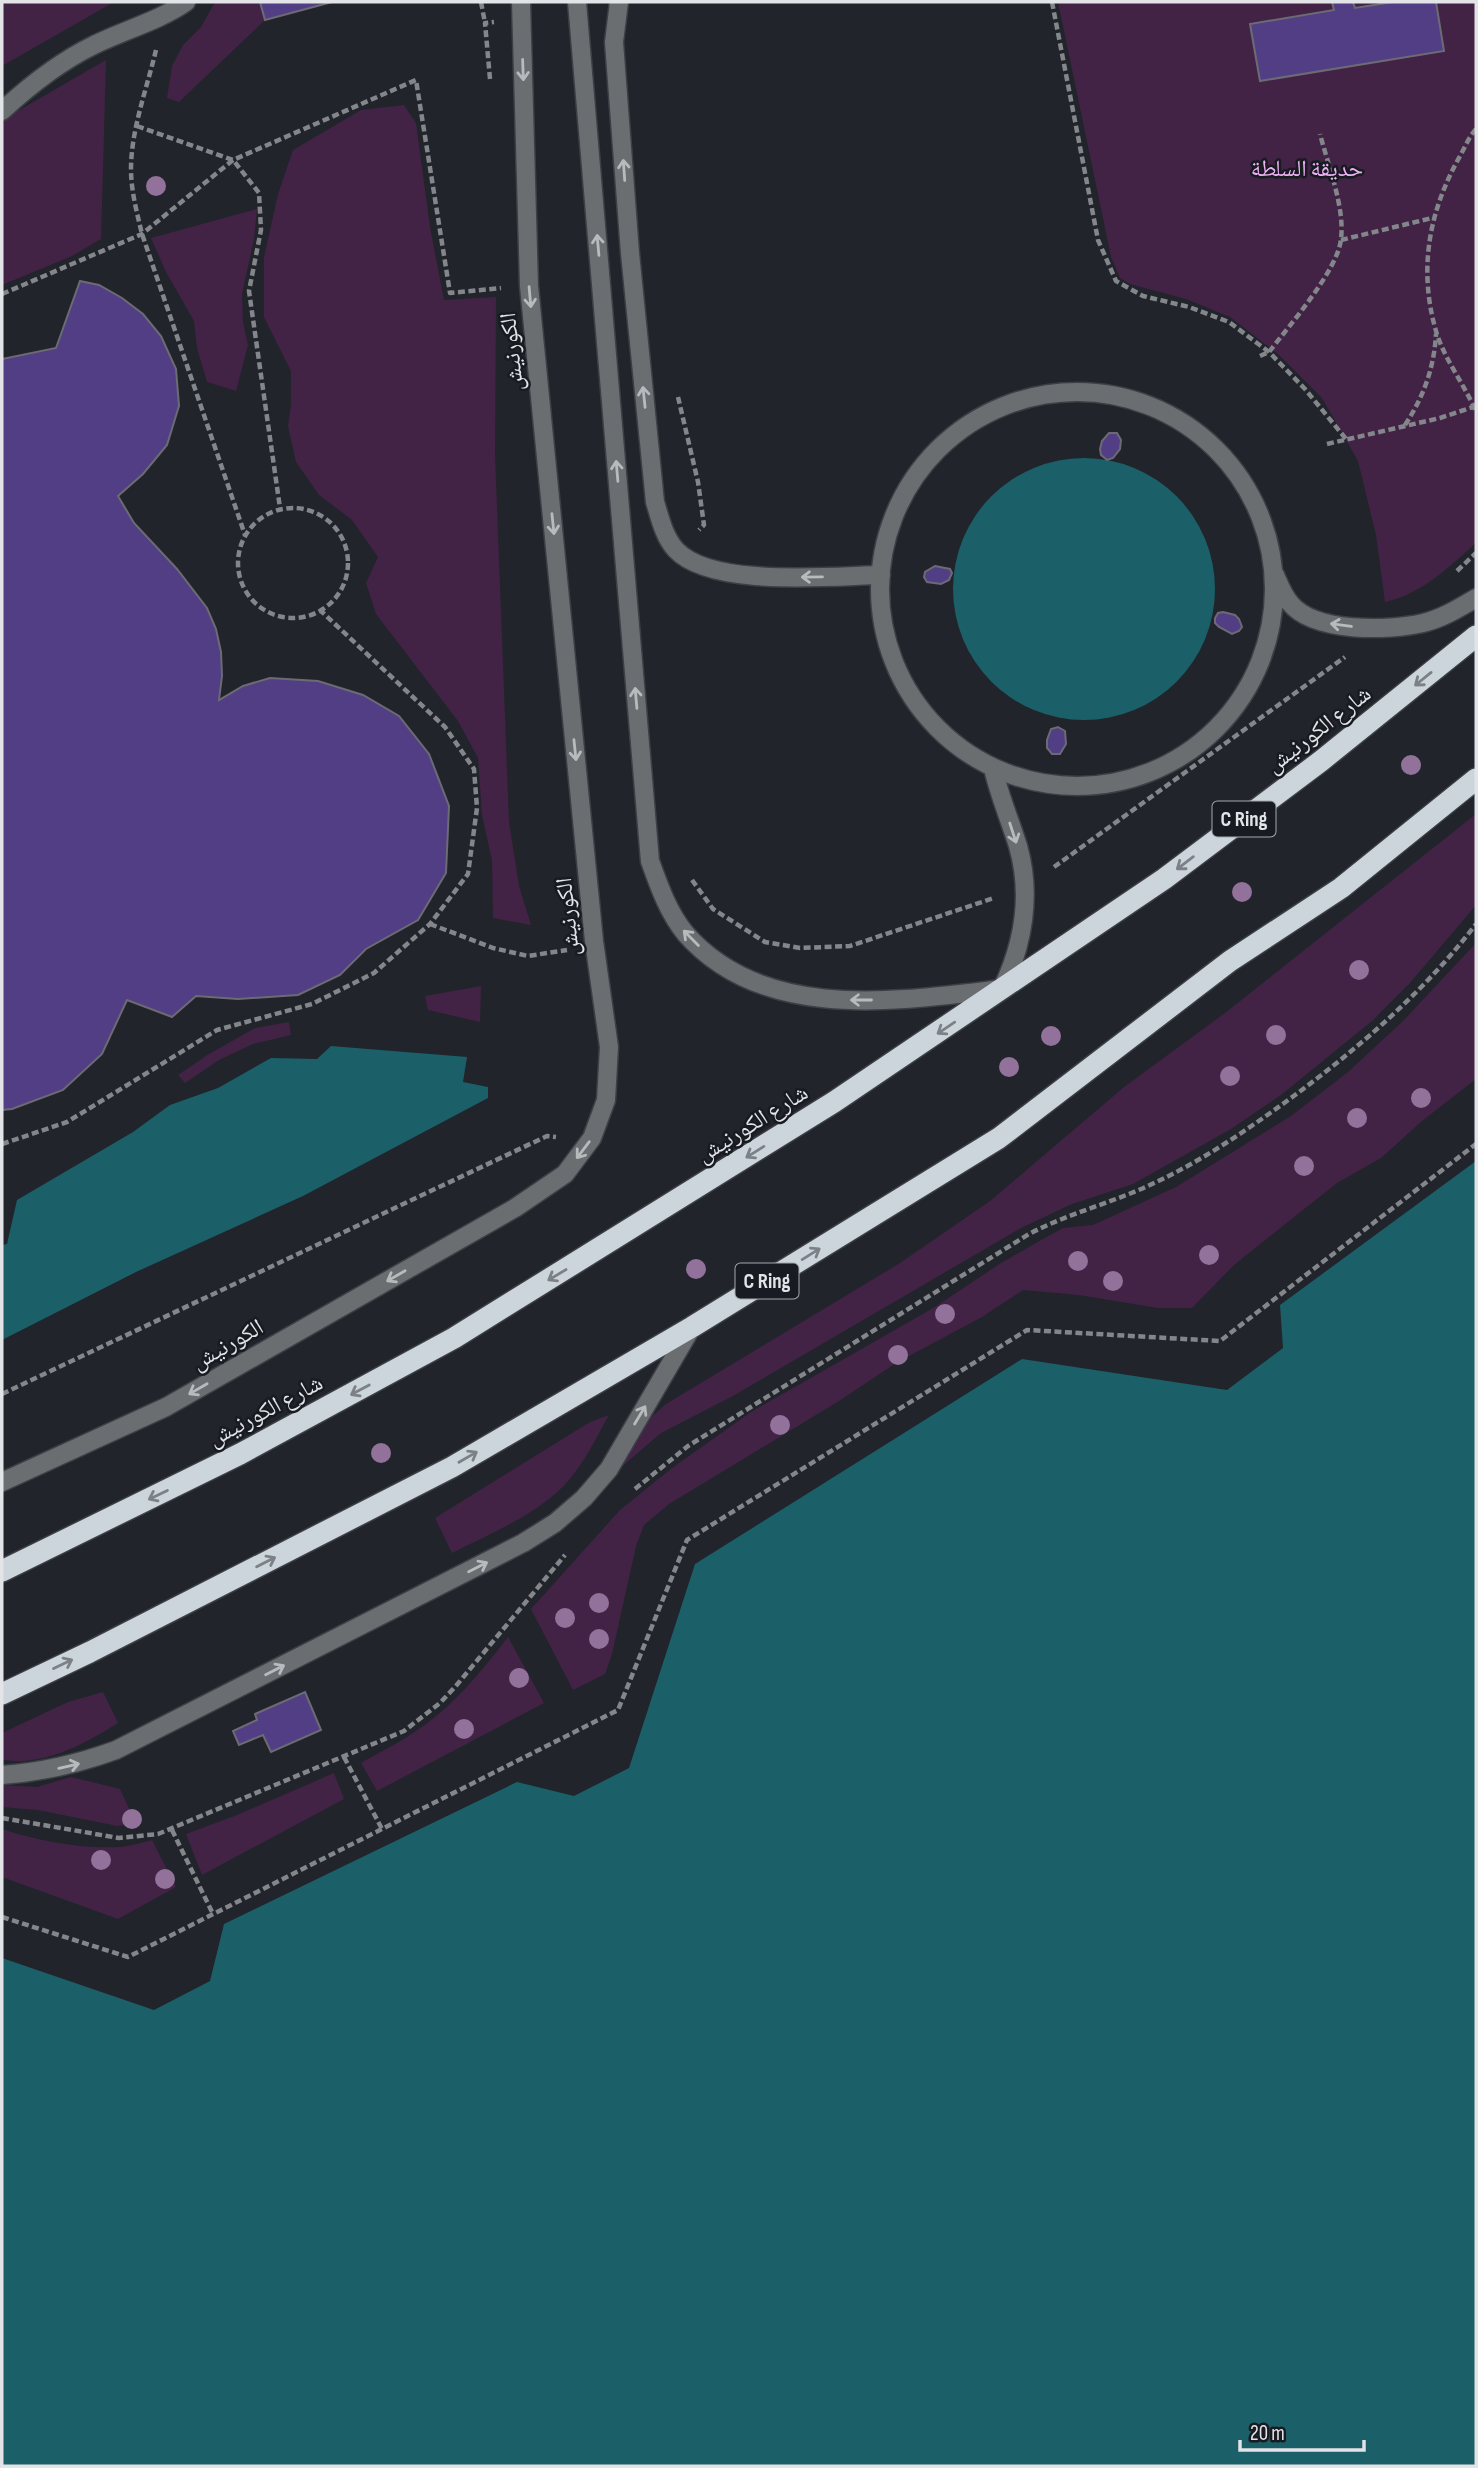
<svg xmlns="http://www.w3.org/2000/svg" width="1478" height="2468" font-family="'Sofia Sans Condensed','Noto Naskh Arabic',sans-serif">
<rect width="100%" height="100%" fill="#21242a"/>
<g fill="#422345">
<polygon points="2,2 114,2 2,66"/>
<polygon points="215,2 260,2 265,20 179,102 167,98 172,66 183,45 201,27"/>
<path d="M 1058,2 L 1476,2 L 1476,543 C 1449,567 1422,594 1385,602 L 1376,535 L 1358,461 L 1322,398 L 1279,355 L 1230,317 L 1186,299 L 1130,284 L 1120,278 L 1111,257 Z"/>
<polygon points="106,60 101,239 72,256 2,285 2,135 4,119"/>
<polygon points="404,105 416,123 430,227 444,300 496,297 495,455 509,822 519,886 531,925 493,918 492,860 482,815 478,758 458,721 376,614 366,583 378,557 352,520 319,495 296,462 288,426 291,405 291,371 264,317 264,257 278,194 293,150 361,110"/>
<polygon points="257,209 254,239 242,294 243,322 248,345 236,391 207,382 197,348 194,321 166,272 151,238"/>
<polygon points="1476,814 1476,905 1410,983 1372,1021 1281,1095 1231,1129 1133,1184 1072,1204 1021,1228 733,1396 661,1433 612,1475 634,1432 666,1404 900,1263 990,1201 1124,1087 1225,1013"/>
<polygon points="1476,943 1476,1079 1422,1121 1381,1158 1337,1183 1289,1221 1234,1265 1192,1308 1158,1308 1079,1295 1023,1290 982,1317 896,1363 839,1401 669,1504 644,1525 636,1546 612,1654 605,1674 573,1690 531,1609 620,1510 672,1468 751,1412 935,1307 1001,1263 1043,1239 1063,1228 1093,1225 1176,1187 1291,1116 1348,1072 1403,1021"/>
<polygon points="481,986 480,1022 428,1010 425,996"/>
<polygon points="289,1022 291,1035 253,1044 219,1060 185,1083 178,1075 209,1054 255,1028"/>
<path d="M 609,1415 C 594,1442 579,1474 555,1494 C 525,1520 487,1535 452,1553 L 435,1518 L 590,1422 Z"/>
<path d="M 508,1637 L 544,1703 L 377,1791 L 361,1763 C 378,1753 397,1744 413,1733 C 451,1709 481,1672 508,1637 Z"/>
<path d="M 103,1692 L 118,1723 C 89,1741 59,1758 24,1761 C 17,1762 9,1760 2,1760 L 2,1733 L 68,1702 Z"/>
<polygon points="334,1773 344,1799 202,1875 186,1834 237,1815"/>
<polygon points="71,1777 120,1789 136,1824 117,1826 38,1810 2,1807 2,1785 37,1787"/>
<path d="M 2,1829 C 39,1841 80,1849 120,1847 C 130,1846 141,1843 152,1840 L 176,1887 L 118,1919 L 2,1877 Z"/>
</g>
<g fill="#1b5f68">
<circle cx="1084" cy="589" r="131"/>
<polygon points="331,1046 467,1057 463,1082 488,1087 488,1098 303,1196 136,1272 2,1340 2,1245 7,1244 17,1200 133,1132 170,1105 218,1088 271,1058 317,1059"/>
<polygon points="1476,1161 1476,2466 2,2466 2,1958 154,2010 210,1981 224,1924 517,1782 574,1796 629,1768 695,1564 1022,1359 1227,1390 1283,1348 1280,1305"/>
</g>
<g fill="#523e84" stroke="#6c6b73" stroke-width="2">
<polygon points="260,2 332,2 265,20"/>
<polygon points="1332,2 1353,2 1355,8 1393,2 1436,2 1444,51 1260,81 1250,24 1334,10"/>
<polygon points="80,281 99,285 122,298 143,314 161,336 176,369 179,406 167,445 143,474 118,496 134,523 177,569 207,608 216,629 221,652 222,676 219,700 243,686 270,678 318,681 363,695 399,716 429,754 449,806 446,873 418,920 366,949 340,975 298,995 238,999 196,996 172,1017 127,1000 102,1054 63,1090 12,1109 2,1110 2,359 56,348"/>
<polygon points="1109,433 1117,433 1121,440 1120,449 1113,458 1107,460 1101,455 1100,449 1102,441"/>
<polygon points="935,566 950,569 952,573 949,580 941,584 927,582 924,577 925,572"/>
<polygon points="1223,612 1235,615 1239,619 1242,627 1239,631 1232,634 1219,627 1215,623 1215,618 1218,613"/>
<polygon points="1058,727 1065,731 1066,744 1060,754 1052,754 1047,748 1047,740 1051,729"/>
<polygon points="305,1692 321,1730 271,1752 263,1735 239,1745 233,1731 257,1720 255,1714"/>
</g>
<g fill="none" stroke-linecap="round" stroke-linejoin="round">
<g stroke="#3c3f45" stroke-width="21">
<g id="minor">
<path d="M 577,2 L 650,861 C 659,886 668,912 685,933 C 763,1023 898,1001 1002,989 C 1023,945 1032,895 1018,846 C 1010,820 999,795 993,768"/>
<path d="M 619,2 L 614,42 L 630,253 L 655,502 C 660,518 664,537 676,550 C 712,588 831,576 881,575"/>
<path d="M 2,111 C 30,85 59,62 94,45 C 122,31 161,20 186,2"/>
<circle cx="1077" cy="589" r="197"/>
<path d="M 1275,575 C 1279,584 1283,595 1290,603 C 1314,633 1389,631 1423,623 C 1443,618 1459,608 1476,598"/>
<polyline points="2,1482 166,1407 515,1208 565,1174 592,1138 606,1100 609,1047 594,941 529,286 521,2"/>
<path d="M 2,1775 C 43,1772 78,1764 116,1750 L 523,1543 L 555,1523 L 584,1498 L 609,1469 L 692,1327"/>
</g>
</g>
<g stroke="#3c3f45" stroke-width="24">
<g id="highway">
<polyline points="2,1571 240,1454 454,1338 834,1102 1164,879 1321,761 1476,636"/>
<polyline points="2,1694 90,1652 452,1467 692,1327 999,1138 1230,961 1341,888 1476,779"/>
</g>
</g>
<g stroke="#83868b" stroke-width="4.5" stroke-dasharray="7 3.5" stroke-linecap="butt">
<polyline points="481,2 485,23"/>
<polyline points="1052,2 1098,240 1116,281 1143,296 1189,307 1229,322 1269,352 1305,389 1346,439"/>
<path d="M 156,50 C 147,88 131,130 131,169 C 131,191 137,213 142,234 L 245,535"/>
<polyline points="490,79 485,23 494,22"/>
<polyline points="137,126 233,160 259,193 261,230 249,291 280,508"/>
<path d="M 1476,129 C 1469,137 1465,147 1460,156 C 1429,211 1418,269 1436,331 C 1444,359 1465,385 1476,412"/>
<polyline points="1341,240 1432,218"/>
<polyline points="2,294 142,234 233,160 416,80 450,293 501,288"/>
<path d="M 1260,356 L 1269,352 C 1289,326 1338,270 1341,239 C 1345,208 1328,165 1320,134"/>
<polyline points="678,397 698,482 704,525 699,530"/>
<path d="M 1405,425 C 1424,396 1434,368 1436,334"/>
<polyline points="1327,444 1440,418 1476,406"/>
<circle cx="293" cy="563" r="55"/>
<polyline points="1457,571 1476,553"/>
<polyline points="1054,867 1345,657"/>
<polyline points="692,880 713,909 765,942 800,948 850,946 994,898"/>
<polyline points="430,924 493,948 528,956 567,950"/>
<polyline points="2,1144 67,1122 217,1030 312,1004 374,973 430,924 468,874 477,808 474,769 445,727 321,611"/>
<polyline points="2,1394 547,1136 556,1137"/>
<path d="M 635,1489 L 688,1446 L 1029,1234 C 1069,1213 1112,1203 1152,1184 C 1202,1161 1247,1130 1291,1098 C 1359,1048 1425,991 1476,924"/>
<polyline points="344,1757 382,1829"/>
<polyline points="2,1818 119,1838 158,1834 404,1731 440,1703 455,1687 565,1555"/>
<polyline points="172,1830 213,1914"/>
<polyline points="2,1917 128,1957 618,1710 687,1540 1027,1330 1220,1341 1476,1144"/>
</g>
<use href="#minor" stroke="#6a6e70" stroke-width="18"/>
<use href="#highway" stroke="#ccd5db" stroke-width="21"/>
</g>
<g fill="#92729a">
<circle cx="156" cy="186" r="10"/>
<circle cx="1411" cy="765" r="10"/>
<circle cx="1242" cy="892" r="10"/>
<circle cx="1359" cy="970" r="10"/>
<circle cx="1276" cy="1035" r="10"/>
<circle cx="1051" cy="1036" r="10"/>
<circle cx="1009" cy="1067" r="10"/>
<circle cx="1230" cy="1076" r="10"/>
<circle cx="1421" cy="1098" r="10"/>
<circle cx="1357" cy="1118" r="10"/>
<circle cx="1304" cy="1166" r="10"/>
<circle cx="1209" cy="1255" r="10"/>
<circle cx="1078" cy="1261" r="10"/>
<circle cx="696" cy="1269" r="10"/>
<circle cx="1113" cy="1281" r="10"/>
<circle cx="945" cy="1314" r="10"/>
<circle cx="898" cy="1355" r="10"/>
<circle cx="780" cy="1425" r="10"/>
<circle cx="381" cy="1453" r="10"/>
<circle cx="599" cy="1603" r="10"/>
<circle cx="565" cy="1618" r="10"/>
<circle cx="599" cy="1639" r="10"/>
<circle cx="519" cy="1678" r="10"/>
<circle cx="464" cy="1729" r="10"/>
<circle cx="132" cy="1819" r="10"/>
<circle cx="101" cy="1860" r="10"/>
<circle cx="165" cy="1879" r="10"/>
</g>
<defs><path id="oneway-shaft" d="M-6 0H5M1.5-3L5.5 0L1.5 3" fill="none" stroke-width="1.6" stroke-linecap="round" stroke-linejoin="round" transform="scale(1.75)"/></defs>
<g stroke="#b8bbbe">
<use href="#oneway-shaft" transform="translate(523 70) rotate(88)"/>
<use href="#oneway-shaft" transform="translate(624 170) rotate(-94)"/>
<use href="#oneway-shaft" transform="translate(598 245) rotate(-95)"/>
<use href="#oneway-shaft" transform="translate(530 297) rotate(85)"/>
<use href="#oneway-shaft" transform="translate(644 397) rotate(-96)"/>
<use href="#oneway-shaft" transform="translate(617 471) rotate(-95)"/>
<use href="#oneway-shaft" transform="translate(553 524) rotate(84)"/>
<use href="#oneway-shaft" transform="translate(812 577) rotate(179)"/>
<use href="#oneway-shaft" transform="translate(1341 625) rotate(-172)"/>
<use href="#oneway-shaft" transform="translate(636 698) rotate(-95)"/>
<use href="#oneway-shaft" transform="translate(575 750) rotate(84)"/>
<use href="#oneway-shaft" transform="translate(1013 833) rotate(72)"/>
<use href="#oneway-shaft" transform="translate(691 938) rotate(-135)"/>
<use href="#oneway-shaft" transform="translate(861 1000) rotate(180)"/>
<use href="#oneway-shaft" transform="translate(583 1150) rotate(127)"/>
<use href="#oneway-shaft" transform="translate(396 1276) rotate(150)"/>
<use href="#oneway-shaft" transform="translate(198 1389) rotate(150)"/>
<use href="#oneway-shaft" transform="translate(640 1415) rotate(-59)"/>
<use href="#oneway-shaft" transform="translate(478 1567) rotate(-27)"/>
<use href="#oneway-shaft" transform="translate(275 1670) rotate(-27)"/>
<use href="#oneway-shaft" transform="translate(69 1766) rotate(-13)"/>
</g>
<g stroke="#7b8187">
<use href="#oneway-shaft" transform="translate(1423 679) rotate(141)"/>
<use href="#oneway-shaft" transform="translate(1185 863) rotate(143)"/>
<use href="#oneway-shaft" transform="translate(946 1028) rotate(146)"/>
<use href="#oneway-shaft" transform="translate(755 1152) rotate(148)"/>
<use href="#oneway-shaft" transform="translate(811 1254) rotate(-32)"/>
<use href="#oneway-shaft" transform="translate(557 1275) rotate(149)"/>
<use href="#oneway-shaft" transform="translate(360 1390) rotate(152)"/>
<use href="#oneway-shaft" transform="translate(468 1457) rotate(-30)"/>
<use href="#oneway-shaft" transform="translate(158 1495) rotate(154)"/>
<use href="#oneway-shaft" transform="translate(266 1562) rotate(-27)"/>
<use href="#oneway-shaft" transform="translate(63 1664) rotate(-26)"/>
</g>
<g text-anchor="middle" stroke-width="5" stroke-linejoin="round" paint-order="stroke">
<g fill="#181b21" stroke="#a5a8ac" stroke-width="2">
<rect x="1212.5" y="801.5" width="63" height="35" rx="5"/>
<rect x="735.5" y="1263.5" width="63" height="35" rx="5"/>
</g>
<g font-size="21" font-weight="bold" fill="#e2e4e8">
<text x="1244" y="826">C Ring</text>
<text x="767" y="1288">C Ring</text>
</g>
<g font-size="23" fill="#efb1f5" stroke="#181b21">
<text x="1307" y="176">حديقة السلطة</text>
</g>
<g font-size="23" fill="#e2e4e8" stroke="#181b21">
<text transform="translate(511 352) rotate(-96)" y="8">الكورنيش</text>
<text transform="translate(1318 729) rotate(-38)" y="8">شارع الكورنيش</text>
<text transform="translate(567 917) rotate(-96)" y="8">الكورنيش</text>
<text transform="translate(752 1123) rotate(-32)" y="8">شارع الكورنيش</text>
<text transform="translate(227 1344) rotate(-30)" y="8">الكورنيش</text>
<text transform="translate(265 1410) rotate(-28)" y="8">شارع الكورنيش</text>
</g>
</g>
<rect width="1478" height="2468" fill="none" stroke="#e2e4e8" stroke-width="7"/>
<path d="M1240 2440v10h124v-10" fill="none" stroke="#e2e4e8" stroke-width="3.5"/>
<text x="1250" y="2440" font-size="21" fill="#e2e4e8" stroke="#181b21" stroke-width="5" paint-order="stroke">20 m</text>
</svg>
